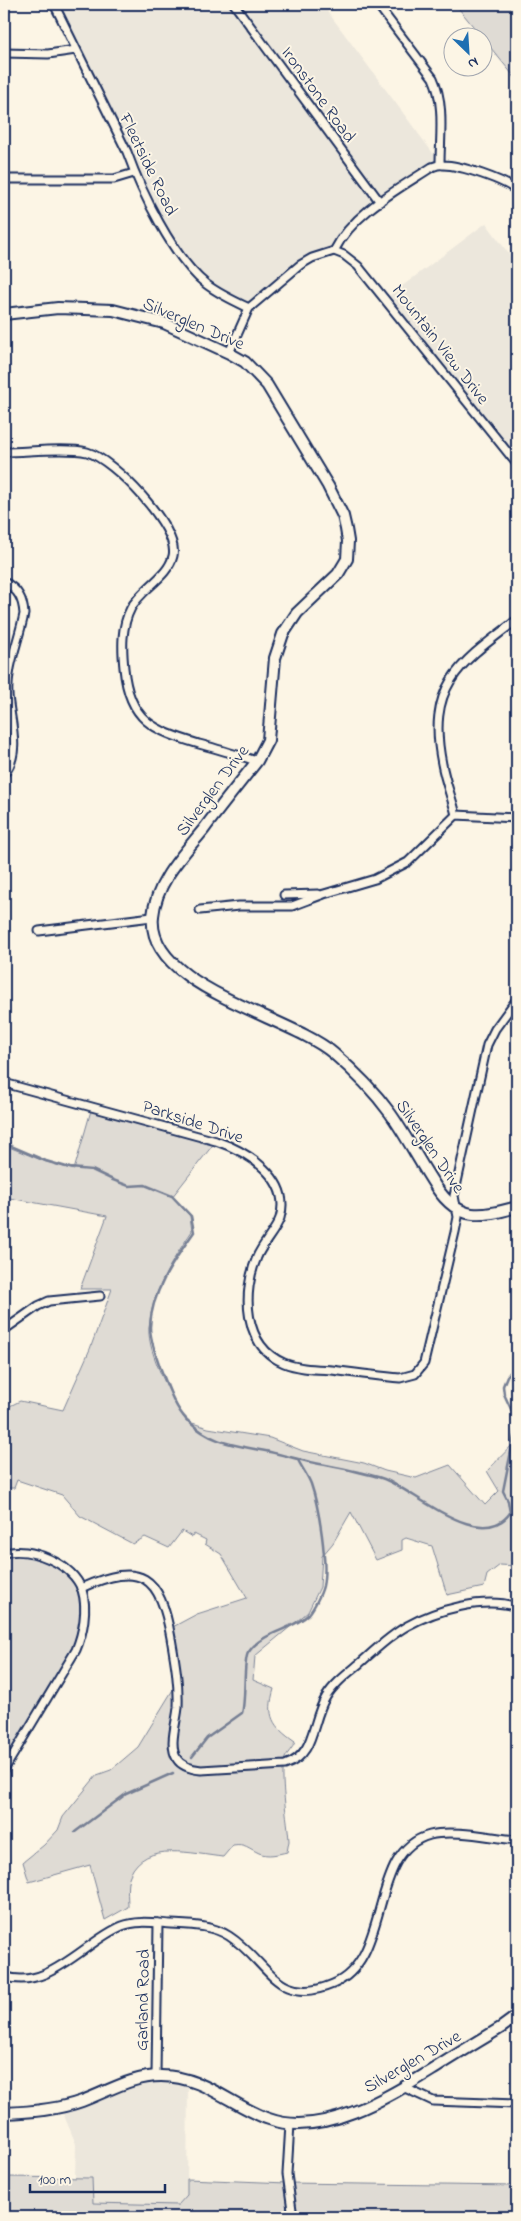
<svg xmlns="http://www.w3.org/2000/svg" width="521" height="2221" font-family="'Indie Flower',sans-serif">
<rect width="100%" height="100%" fill="#fcf5e5"/>
<filter id="ink" filterUnits="userSpaceOnUse"><feTurbulence type="fractalNoise" baseFrequency=".02" numOctaves="2"/><feDisplacementMap in="SourceGraphic" scale="10" xChannelSelector="R" yChannelSelector="G"/><feConvolveMatrix kernelMatrix="1 2 1 2 8 2 1 2 1" color-interpolation-filters="sRGB"/></filter>
<g filter="url(#ink)">
<g fill="#ece7dc">
<polygon points="54,4 322,4 441,164 432,167 352,225 334,251 312,258 250,309 203,283 161,224"/>
<polygon points="486,223 517,265 517,464 385,299"/>
<polygon points="188,2079 187,2195 178,2205 92,2203 91,2178 75,2177 76,2144 60,2106 134,2080"/>
</g>
<g fill="#dfdbd4" stroke="#7d8599">
<polygon points="455,4 517,4 517,80"/>
<path d="M 92,1107 L 216,1141 L 172,1197 L 190,1216 L 192,1231 C 172,1261 152,1291 149,1328 C 147,1353 173,1400 186,1421 L 208,1428 L 270,1438 L 303,1451 L 364,1463 L 385,1471 L 416,1478 L 450,1465 L 485,1505 L 499,1491 L 487,1471 L 517,1440 L 517,1566 L 500,1565 L 487,1575 L 484,1587 L 447,1595 L 432,1546 L 406,1538 L 402,1540 L 402,1550 L 376,1560 L 351,1512 L 333,1543 L 322,1556 L 320,1587 L 308,1612 L 255,1656 L 253,1680 L 274,1689 C 266,1716 272,1726 295,1742 C 293,1748 287,1753 285,1758 C 279,1776 288,1821 289,1841 L 287,1852 C 278,1854 268,1857 259,1853 C 248,1848 245,1843 233,1845 L 223,1857 C 193,1854 145,1840 130,1875 C 126,1883 128,1897 128,1907 L 105,1920 L 90,1865 L 29,1882 L 23,1862 L 44,1845 L 58,1830 L 63,1817 L 97,1775 L 111,1770 L 138,1747 L 177,1683 L 169,1629 L 197,1614 L 247,1598 L 221,1554 L 205,1544 L 206,1540 L 194,1534 L 192,1537 L 182,1531 L 169,1548 L 145,1537 L 133,1544 L 80,1516 L 62,1495 L 17,1480 L 14,1488 L 4,1488 L 4,1409 L 20,1401 L 63,1410 L 90,1349 L 112,1289 L 80,1289 L 107,1216 L 4,1197 L 4,1145 L 46,1162 L 74,1170 Z"/>
<polygon points="10,1551 56,1562 81,1588 82,1633 4,1770 4,1553"/>
<polygon points="4,2177 92,2178 93,2203 178,2205 187,2195 187,2179 287,2183 517,2186 517,2217 4,2217"/>
</g>
<g fill="none" stroke-linecap="round" stroke-linejoin="round">
<g stroke="#767f94" stroke-width="2.5">
<path d="M 4,1143 L 46,1161 L 70,1168 L 92,1170 L 113,1180 L 129,1186 L 145,1185 L 172,1196 L 191,1216 L 194,1232 C 175,1259 151,1292 150,1327 C 150,1340 156,1355 160,1367 C 167,1384 174,1407 187,1420 C 213,1445 237,1445 270,1452 C 283,1455 297,1459 310,1462 C 335,1467 360,1471 384,1479 C 415,1491 481,1553 510,1513 L 508,1501 L 503,1491 L 516,1426 L 516,1420 L 504,1394 L 503,1386 L 507,1376 L 517,1365"/>
<path d="M 192,1757 L 207,1738 L 242,1713 C 246,1700 243,1661 248,1653 C 262,1631 292,1631 309,1614 C 314,1608 321,1594 323,1586 C 328,1563 319,1507 311,1484 C 308,1476 302,1468 298,1460"/>
<polyline points="75,1832 126,1794 173,1773"/>
</g>
<g stroke="#1b2f5e" stroke-width="11">
<g id="street">
<path d="M 54,4 L 127,152 C 141,191 173,258 206,284 C 219,294 234,301 249,308"/>
<polyline points="234,4 380,202"/>
<path d="M 377,4 L 433,78 C 445,104 440,136 440,164"/>
<polyline points="4,53 48,54 76,50"/>
<polyline points="4,179 114,179 134,173"/>
<polyline points="334,251 344,255 358,266 517,464"/>
<path d="M 229,353 L 249,308 L 300,265 L 312,258 L 334,251 C 353,213 397,190 432,167 C 435,166 439,164 443,165 C 460,165 505,180 517,191"/>
<path d="M 4,452 C 27,452 66,447 87,452 C 113,459 180,528 173,556 C 168,577 141,589 131,608 C 121,627 122,648 124,668 C 129,721 153,730 199,744 C 218,749 237,755 257,761"/>
<path d="M 4,582 C 18,589 23,599 24,614 C 19,640 6,668 8,695 C 10,721 22,753 4,774"/>
<path d="M 456,815 C 452,798 445,781 442,764 C 426,685 460,663 517,620"/>
<polyline points="284,895 318,894"/>
<polyline points="200,910 239,906 292,906 324,894 375,879 408,862 456,815 517,818"/>
<polyline points="39,931 152,917"/>
<path d="M 4,1083 L 216,1141 C 246,1151 292,1178 280,1218 C 275,1232 263,1243 257,1257 C 242,1292 243,1346 284,1363 C 299,1369 316,1369 332,1370 C 355,1373 378,1376 400,1378 L 415,1374 L 424,1363 L 455,1232 L 458,1217 L 454,1196 L 487,1045 L 495,1029 L 517,999"/>
<polyline points="4,1330 38,1306 49,1301 100,1296"/>
<path d="M 4,1553 C 30,1546 72,1563 82,1590 C 88,1609 83,1633 76,1650 L 4,1770"/>
<path d="M 81,1588 C 142,1561 160,1575 171,1638 C 175,1661 179,1683 178,1707 C 177,1722 168,1745 177,1759 C 182,1767 192,1769 201,1770 L 285,1765 C 316,1755 311,1721 326,1697 C 334,1684 347,1674 359,1664 C 374,1651 389,1636 407,1626 C 436,1610 484,1596 517,1607"/>
<path d="M 4,1976 C 48,1992 85,1941 122,1926 C 137,1920 155,1923 171,1924 C 190,1925 212,1925 229,1936 C 268,1961 277,2008 333,1984 C 393,1959 367,1851 430,1835 C 453,1829 493,1838 517,1840"/>
<polyline points="156,2076 158,1923"/>
<polyline points="405,2088 433,2101 517,2104"/>
<polyline points="290,2124 287,2174 293,2217"/>
</g>
</g>
<g stroke="#1b2f5e" stroke-width="14">
<g id="secondary">
<path d="M 4,314 L 58,308 L 113,310 L 164,323 L 229,353 L 245,362 L 267,385 L 328,486 L 343,516 L 346,529 L 348,541 L 347,559 L 338,574 L 297,613 L 283,634 L 275,658 L 268,740 L 257,761 C 239,784 221,806 204,829 C 183,855 156,882 153,916 C 145,987 290,1016 333,1053 C 353,1070 374,1091 390,1113 C 407,1137 420,1163 436,1187 C 460,1222 480,1217 517,1207"/>
<path d="M 4,2113 C 30,2112 57,2110 82,2101 C 109,2091 132,2076 161,2076 C 204,2076 232,2106 269,2119 C 324,2139 393,2094 437,2067 C 459,2053 481,2040 502,2027 L 517,2016"/>
</g>
</g>
<use href="#street" stroke="#fcf5e5" stroke-width="7"/>
<use href="#secondary" stroke="#fcf5e5" stroke-width="10"/>
</g>
</g>
<g text-anchor="middle" stroke-width="4" stroke-linejoin="round" paint-order="stroke">
<g font-size="18" fill="#1b2f5e" stroke="#fcf5e5">
<text transform="translate(319 94) rotate(54)" y="6">Ironstone Road</text>
<text transform="translate(149 164) rotate(64)" y="6">Fleetside Road</text>
<text transform="translate(194 323) rotate(23)" y="6">Silverglen Drive</text>
<text transform="translate(441 344) rotate(52)" y="6">Mountain View Drive</text>
<text transform="translate(212 790) rotate(-53)" y="6">Silverglen Drive</text>
<text transform="translate(193 1121) rotate(18)" y="6">Parkside Drive</text>
<text transform="translate(431 1146) rotate(56)" y="6">Silverglen Drive</text>
<text transform="translate(142 2000) rotate(-89)" y="6">Garland Road</text>
<text transform="translate(412 2061) rotate(-30)" y="6">Silverglen Drive</text>
</g>
</g>
<rect width="521" height="2221" fill="none" stroke="#fcf5e5" stroke-width="20"/>
<rect x="10" y="10" width="501" height="2201" fill="none" stroke="#1b2f5e" stroke-width="2" filter="url(#ink)"/>
<g transform="translate(468 52) rotate(155)"><circle r="24" fill="#fcf5e5" stroke="#a2a6af"/>
<path d="M0-4L9 19L0 12L-9 19Z" fill="#1f6fb2"/>
<text y="-8" font-size="14" font-weight="bold" text-anchor="middle" fill="#1b2f5e">N</text>
</g>
<path d="M30 2184v8h135v-8" fill="none" stroke="#1b2f5e" stroke-width="2.5"/>
<text x="38" y="2184" font-size="15" fill="#1b2f5e" stroke="#fcf5e5" stroke-width="4" paint-order="stroke">100 m</text>
</svg>
